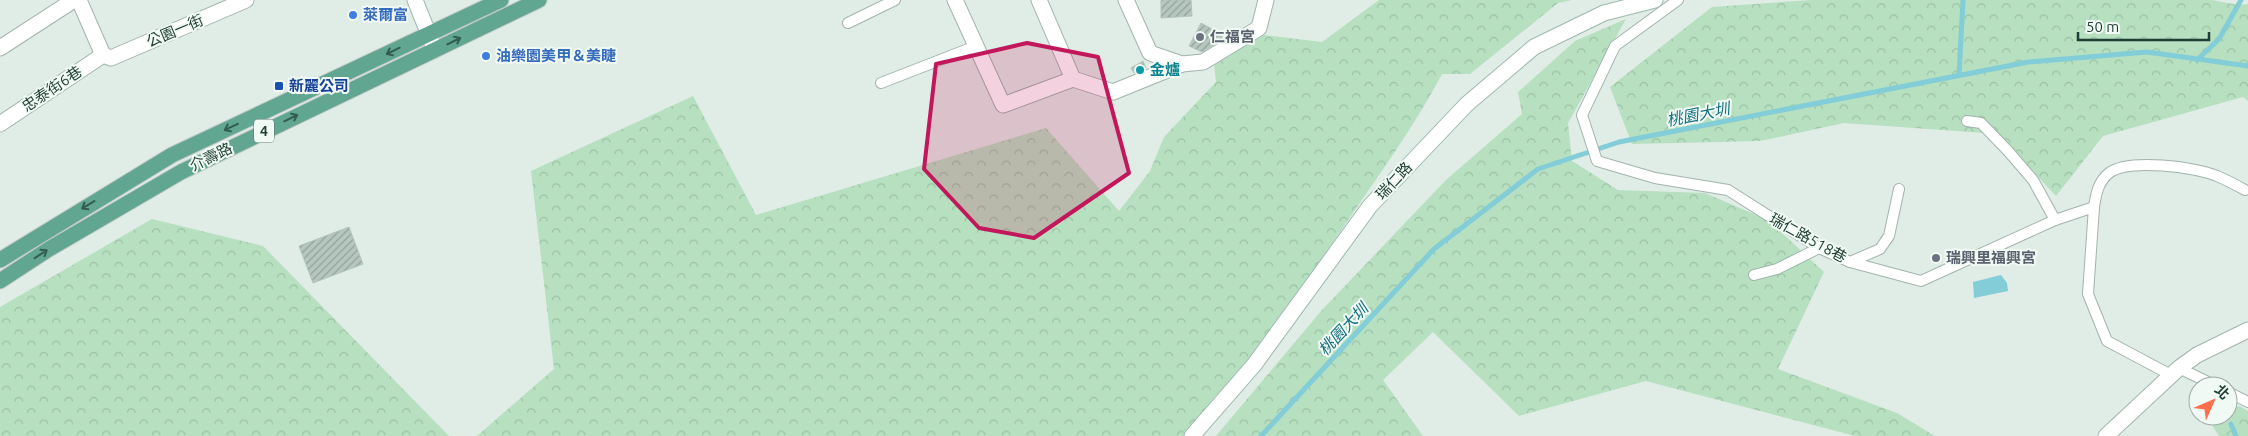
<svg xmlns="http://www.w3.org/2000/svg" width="2248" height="436" font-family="Ubuntu,'Noto Sans TC',sans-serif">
<defs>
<pattern id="forest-crowns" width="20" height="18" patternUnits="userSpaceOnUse" patternTransform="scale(1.25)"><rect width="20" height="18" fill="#b6e0c0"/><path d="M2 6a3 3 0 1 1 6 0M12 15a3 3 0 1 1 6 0" fill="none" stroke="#9cc1a6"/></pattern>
<pattern id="building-hatch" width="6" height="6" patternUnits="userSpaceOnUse" patternTransform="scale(1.25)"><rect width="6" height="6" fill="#b5c7bf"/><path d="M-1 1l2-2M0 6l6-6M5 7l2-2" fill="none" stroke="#93a39c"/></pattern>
</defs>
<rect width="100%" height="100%" fill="#e0ece6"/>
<g fill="url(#forest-crowns)">
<path d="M 1379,0 L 1572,0 L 1558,3 L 1470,74 L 1442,74 C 1414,127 1378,176 1344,226 C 1294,299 1244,372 1183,436 L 477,436 L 554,369 L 531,171 L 693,96 L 756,215 L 1046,128 L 1119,211 L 1150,171 L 1164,137 L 1216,82 L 1214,64 L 1264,35 L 1322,42 Z"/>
<polygon points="1811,0 2212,0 2238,5 2248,4 2248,101 2243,97 2103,136 2056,196 1998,134 1844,123 1760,141 1632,144 1610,87 1712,7"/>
<polygon points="1626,19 1568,123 1572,161 1618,190 1705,193 1768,220 1824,272 1778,369 1897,413 1935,436 1855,436 1646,381 1519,416 1433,332 1383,380 1423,436 1216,436 1322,310 1446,180 1522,114 1518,92 1575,41"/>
<polygon points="152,219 263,246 449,436 0,436 0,307"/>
<polygon points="2239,406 2248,411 2248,436 2219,436 2207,417 2228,416 2228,410"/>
</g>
<polygon fill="#82cdd7" points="2001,275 2007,283 2008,291 1974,298 1973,282"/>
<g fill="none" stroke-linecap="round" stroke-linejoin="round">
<g stroke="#82cdd7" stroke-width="5">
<polyline points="2197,60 2219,39 2241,0"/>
<polyline points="1959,75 1963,0"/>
<polyline points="2231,424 2236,436"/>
<polyline points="1261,436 1434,249 1538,169 1619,142 2028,62 2147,52 2248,66"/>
</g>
</g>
<g fill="url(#building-hatch)" stroke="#b2c6bd">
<polygon points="1161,0 1191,0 1192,16 1161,18"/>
<polygon points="1201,23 1219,33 1223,39 1202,52 1189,46"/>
<polygon points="1143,61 1146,68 1134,73 1131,68"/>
<polygon points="349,227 363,264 313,283 299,246"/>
</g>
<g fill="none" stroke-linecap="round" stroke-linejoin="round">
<g stroke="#a2b4ad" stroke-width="12">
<g id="lane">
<polyline points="1678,0 1615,46 1582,115 1597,161 1655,178 1728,190 1819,248 1850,262 1921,281 2055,220 2094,207 2088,294 2107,341 2171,375"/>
<polyline points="848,23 895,0"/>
<polyline points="881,83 976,46"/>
<polyline points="1967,121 1981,123 2008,151 2033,180 2055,220"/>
<path d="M 2094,207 C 2096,194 2098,182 2109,173 C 2128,158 2196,167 2217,176 C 2227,180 2236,185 2245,190"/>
<polyline points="1850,262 1880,249 1889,236 1899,189"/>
<polyline points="1754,275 1777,269 1819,248"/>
<polyline points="2179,368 2216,386"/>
<polyline points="2228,392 2248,402"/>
</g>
</g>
<g stroke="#a2b4ad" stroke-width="17">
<g id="street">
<polyline points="79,0 103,55"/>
<polyline points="955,0 1003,105 1073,79 1113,92 1182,64"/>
<polyline points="1039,0 1073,79"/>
<polyline points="1126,0 1150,53 1182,64 1203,62 1259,28 1266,0"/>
<polyline points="0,48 74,0"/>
<polyline points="103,55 111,58 246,0"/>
<polyline points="0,124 103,55"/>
<polyline points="2106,436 2179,368 2197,355 2248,330"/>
</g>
</g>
<g stroke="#9db9ae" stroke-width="17">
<g id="secondary">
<polyline points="415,0 435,50"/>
<polyline points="1192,436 1254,365 1370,206 1467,104 1534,47 1604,13 1655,0"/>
</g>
</g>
<g stroke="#c0c9c6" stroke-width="17">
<g id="primary">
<polyline points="0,260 172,155 501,0"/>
<polyline points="0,281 49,249 181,172 539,0"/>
</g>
</g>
<use href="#lane" stroke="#fff" stroke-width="10"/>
<use href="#street" stroke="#fff" stroke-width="15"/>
<use href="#secondary" stroke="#fff" stroke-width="15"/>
<use href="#primary" stroke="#60a691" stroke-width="15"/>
</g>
<defs><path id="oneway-shaft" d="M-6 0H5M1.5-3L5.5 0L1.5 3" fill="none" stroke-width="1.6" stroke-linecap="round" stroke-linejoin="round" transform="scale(1.25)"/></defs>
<g stroke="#325d50">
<use href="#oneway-shaft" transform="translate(454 41) rotate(-26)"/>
<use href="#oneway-shaft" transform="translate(393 51) rotate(154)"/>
<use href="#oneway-shaft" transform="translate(291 118) rotate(-26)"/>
<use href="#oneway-shaft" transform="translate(231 127) rotate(155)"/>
<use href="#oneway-shaft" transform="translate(88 205) rotate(149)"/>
<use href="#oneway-shaft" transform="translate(41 254) rotate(-33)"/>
</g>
<path fill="#c2185b" fill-opacity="0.2" stroke="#c2185b" stroke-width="4" stroke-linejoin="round" d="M 1027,43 L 1098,57 L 1129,173 L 1034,238 L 979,228 L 924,169 L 936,64 Z"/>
<g fill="#3f7fe0" stroke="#f1f9f4" stroke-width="2">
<circle cx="353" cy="15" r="5"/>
<circle cx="486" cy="56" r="5"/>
</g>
<g fill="#6b7280" stroke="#f1f9f4" stroke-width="2">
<circle cx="1200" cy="37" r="5"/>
<circle cx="1936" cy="258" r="5"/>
</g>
<circle fill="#0f9aa8" stroke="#f1f9f4" stroke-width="2" cx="1140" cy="70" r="5"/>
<rect fill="#1a4fb4" stroke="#f1f9f4" stroke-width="2" x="274" y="81" width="10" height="10" rx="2.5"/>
<g text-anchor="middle" stroke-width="4" stroke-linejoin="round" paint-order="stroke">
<rect fill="#f1f9f4" stroke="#5e766e" stroke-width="1" x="254" y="119.5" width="20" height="23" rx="4"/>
<g font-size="14" font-weight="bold" fill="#1f3e34">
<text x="264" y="136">4</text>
</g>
<g font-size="15" font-weight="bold" fill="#366cbe" stroke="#f1f9f4" text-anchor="start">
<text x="363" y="20">萊爾富</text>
<text x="496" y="61">油樂園美甲＆美睫</text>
</g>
<g font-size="15" fill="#1f3e34" stroke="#f1f9f4">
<text transform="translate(175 31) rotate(-23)" y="5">公園一街</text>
<text transform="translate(52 89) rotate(-34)" y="5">忠泰街6巷</text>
<text transform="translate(211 157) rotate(-26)" y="5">介壽路</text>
<text transform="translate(1394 181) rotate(-47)" y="5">瑞仁路</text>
<text transform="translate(1808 238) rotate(29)" y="5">瑞仁路518巷</text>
</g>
<g font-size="15" font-weight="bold" fill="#5b616d" stroke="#f1f9f4" text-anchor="start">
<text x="1210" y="42">仁福宮</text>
<text x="1946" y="263">瑞興里福興宮</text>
</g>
<g font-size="15" font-weight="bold" fill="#0d838f" stroke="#f1f9f4" text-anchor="start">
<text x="1150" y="75">金爐</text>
</g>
<g font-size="15" font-weight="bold" fill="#164399" stroke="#f1f9f4" text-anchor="start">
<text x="289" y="91">新麗公司</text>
</g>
<g font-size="16" font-style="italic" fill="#14727f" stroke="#f1f9f4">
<text transform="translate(1698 114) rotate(-11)" y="6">桃園大圳</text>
<text transform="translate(1343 329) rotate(-47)" y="6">桃園大圳</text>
</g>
</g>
<g transform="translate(2213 401) rotate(45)"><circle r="24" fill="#f1f9f4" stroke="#9daea7"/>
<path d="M0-4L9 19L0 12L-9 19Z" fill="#fe704c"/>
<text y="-8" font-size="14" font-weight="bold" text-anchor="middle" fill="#1f3e34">北</text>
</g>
<path d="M2078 32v8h131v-8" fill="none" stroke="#1f3e34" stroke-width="2.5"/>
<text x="2086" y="32" font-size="15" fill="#1f3e34" stroke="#f1f9f4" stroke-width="4" paint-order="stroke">50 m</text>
</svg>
